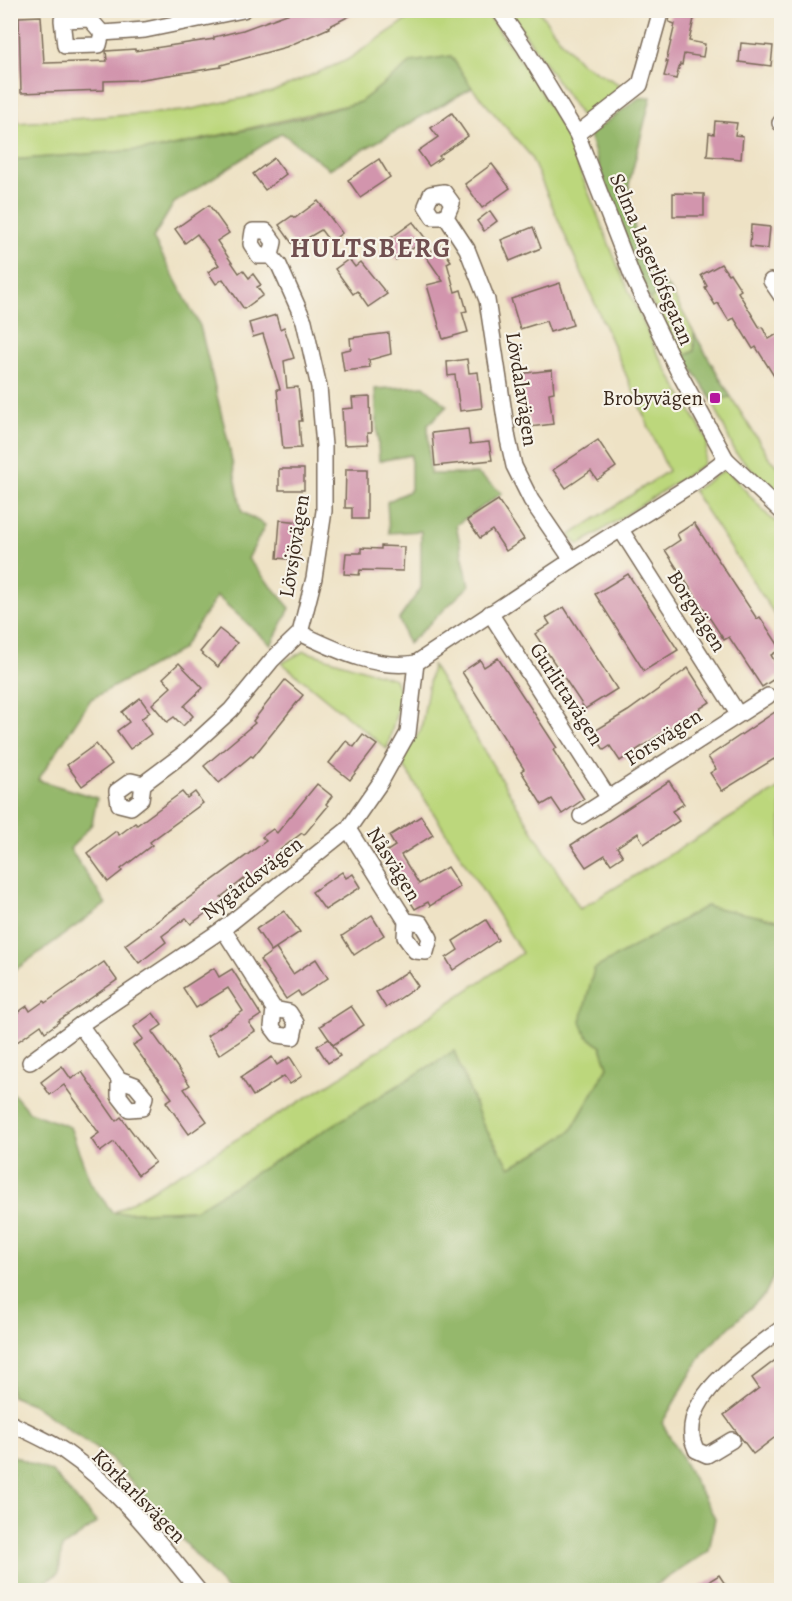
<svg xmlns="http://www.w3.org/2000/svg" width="792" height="1601" font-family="Alegreya,serif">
<rect width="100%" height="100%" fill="#f7f3e8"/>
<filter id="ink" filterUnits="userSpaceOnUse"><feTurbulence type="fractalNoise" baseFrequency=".0167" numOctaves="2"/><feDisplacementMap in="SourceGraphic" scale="12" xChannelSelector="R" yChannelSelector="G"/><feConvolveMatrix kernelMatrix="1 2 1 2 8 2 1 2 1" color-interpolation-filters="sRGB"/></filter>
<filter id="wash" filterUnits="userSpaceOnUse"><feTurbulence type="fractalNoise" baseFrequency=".008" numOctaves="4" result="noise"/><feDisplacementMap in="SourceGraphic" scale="24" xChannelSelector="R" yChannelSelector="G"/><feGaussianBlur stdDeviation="1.35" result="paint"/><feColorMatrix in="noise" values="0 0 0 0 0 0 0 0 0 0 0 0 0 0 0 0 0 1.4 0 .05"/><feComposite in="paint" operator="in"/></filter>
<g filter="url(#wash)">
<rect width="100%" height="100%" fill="#eee2c5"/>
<g fill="#bcd77c" stroke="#7c804d" stroke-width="1.5">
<polygon points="420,11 485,11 533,78 564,131 619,269 656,351 708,441 703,465 579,545 569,536 668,471 530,155 472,88 451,56 412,62 360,102 165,148 11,160 10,47 18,123 183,111 272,92 347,60"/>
<polygon points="509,11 539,11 558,37 581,63 624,87 581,116"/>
<polygon points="670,289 694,333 694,351 684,356 649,299"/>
<polygon points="731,397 770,459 781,470 781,500 735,452 712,400"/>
<polygon points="726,469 771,519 781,524 781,624 693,491"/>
<polygon points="304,651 395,679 401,695 387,749 282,663"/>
<polygon points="432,665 580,909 781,787 781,921 706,906 586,1035 601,1047 608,1067 571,1131 547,1147 510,1167 483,1125 454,1051 195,1210 113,1213 331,1083 522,953 400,760 421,730"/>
</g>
<g fill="#95b86c" stroke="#687145" stroke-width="1.5">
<polygon points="451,56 472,88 329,169 282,133 174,203 153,238 200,326 228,441 242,512 265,525 248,559 290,608 271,645 217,596 181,650 91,699 38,780 97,798 92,824 70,849 106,904 11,973 11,160 165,148 305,117 360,102 412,62"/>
<polygon points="651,97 629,184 638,257 670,289 649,299 628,256 589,135 639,98"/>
<polygon points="694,333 731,397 712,400 684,356 694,351"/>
<polygon points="424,386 447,406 428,425 430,474 478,474 502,493 456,525 469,586 408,644 399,619 421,588 421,531 389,533 387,502 411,490 411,455 379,461 375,389"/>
<polygon points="706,906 782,921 781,1261 765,1294 704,1351 662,1423 715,1518 709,1551 649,1590 227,1590 112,1460 32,1404 11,1396 11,1091 29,1112 70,1127 91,1184 113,1213 195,1210 454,1051 483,1125 510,1167 547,1147 571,1131 608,1067 601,1047 586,1035 581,1021 594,969"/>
<polygon points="11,1455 52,1472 97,1523 62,1548 59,1572 36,1590 11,1590"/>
</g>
<g id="blocks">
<g fill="#d295ad">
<polygon points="298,10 361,10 328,27 329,28 286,47 221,65 221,67 136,80 104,81 104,90 21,93 19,17 41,16 44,63 47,63 107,61 106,51 135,49 135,51 214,39 214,37 243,30"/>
<polygon points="671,10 696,10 689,41 705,44 703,57 684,54 682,65 680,64 676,79 664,76 668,62 666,62 675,24 669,22"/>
<polygon points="741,43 773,46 771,66 739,62"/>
<polygon points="452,113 468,136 439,156 441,158 429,166 418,151 438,137 431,128"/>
<polygon points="715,121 737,123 735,135 743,136 741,159 707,156 709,133 714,134"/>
<polygon points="274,158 286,174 265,190 253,174"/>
<polygon points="379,159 390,177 360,197 348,180"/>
<polygon points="492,164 510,188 482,208 465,184"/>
<polygon points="673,193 704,194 704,216 673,216"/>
<polygon points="318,201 342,233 330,242 321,230 294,246 279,225 292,216 295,218"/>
<polygon points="209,205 229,233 217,241 239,273 243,270 249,278 253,274 261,285 257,287 263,295 244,309 223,279 216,284 208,272 219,265 197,234 185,243 175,229"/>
<polygon points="490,211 497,221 484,231 477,221"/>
<polygon points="413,222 426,239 396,260 384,243"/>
<polygon points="751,225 770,227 768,249 750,247"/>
<polygon points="533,227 541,248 510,261 501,240"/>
<polygon points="440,245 451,261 447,263 455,292 461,290 467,311 462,312 468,332 443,339 427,285 443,281 425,255"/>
<polygon points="349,259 355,267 361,262 387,294 368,307 357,291 353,294 335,269"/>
<polygon points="721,264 728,274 730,273 741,290 738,292 760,328 762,327 769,339 782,331 782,389 756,347 753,349 734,318 729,321 718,303 715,305 705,288 707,286 701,275"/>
<polygon points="560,283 573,325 550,332 546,321 520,329 511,299"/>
<polygon points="276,315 280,329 284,327 294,358 284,361 287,388 298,387 302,421 299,421 301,448 283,449 277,389 280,389 263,334 253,337 249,323"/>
<polygon points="389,333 391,354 369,360 370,368 344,371 341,351 351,349 350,338"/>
<polygon points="467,359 469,373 478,372 482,408 460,411 455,375 448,376 447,362"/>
<polygon points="552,370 554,392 549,393 553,424 530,427 528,410 522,411 518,374"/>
<polygon points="370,397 371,433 367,433 368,444 344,445 342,409 353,408 352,398"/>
<polygon points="468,429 470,444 489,442 492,460 435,466 432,433"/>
<polygon points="598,440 616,467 597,480 591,471 566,488 553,470"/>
<rect x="279" y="469" width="25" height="21"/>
<polygon points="346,469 367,469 367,519 352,519 352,508 345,508"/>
<polygon points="498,500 524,539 506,551 492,530 480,538 467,520"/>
<polygon points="280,520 302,522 299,560 277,558"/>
<polygon points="694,523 757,619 760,617 781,649 771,655 782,674 762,687 729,637 724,640 665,550 680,540 677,534"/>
<polygon points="381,546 404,547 403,571 360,570 359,575 344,574 346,553 361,553 361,548 381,549"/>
<polygon points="628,574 678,650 644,671 595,594"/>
<polygon points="564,607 617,689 585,709 535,634 550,624 546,618"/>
<polygon points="219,629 237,643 218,667 200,652"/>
<polygon points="498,658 557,748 553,750 584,799 562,814 552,799 542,805 521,771 524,769 462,672 480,660 484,667"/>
<polygon points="179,663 203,688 184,706 193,716 183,726 174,717 167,722 152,704 171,687 163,678"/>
<polygon points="688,668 710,702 620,761 610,746 604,750 593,732 628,711"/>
<polygon points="285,680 303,695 253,757 251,756 219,783 204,766 255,723 253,721"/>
<polygon points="140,698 150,712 141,719 151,734 130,749 117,731 129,722 122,712"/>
<polygon points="782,710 782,770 774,759 722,791 710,773 716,769 708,757 775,712 776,713"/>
<polygon points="363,735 377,745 350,780 329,763 346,741 354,747"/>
<polygon points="96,744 112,764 82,786 67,765"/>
<polygon points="669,781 684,804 672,811 679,821 644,844 638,833 617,847 623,856 611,864 605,855 586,867 571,845"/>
<polygon points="317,784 332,796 326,804 328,806 304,835 302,833 275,854 279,859 247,883 244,879 221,897 224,900 191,924 186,918 162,936 166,942 139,963 125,945 266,841 262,837 273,829 277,833"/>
<polygon points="182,792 187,798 195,792 203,803 150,842 152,845 121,869 122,871 108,882 87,853 116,831 119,835 135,823 137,825"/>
<polygon points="421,816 433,835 401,855 419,884 447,867 460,887 430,906 428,902 415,909 381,855 395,846 389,836"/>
<polygon points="342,872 346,878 353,874 361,887 325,910 312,892"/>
<polygon points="284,911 300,932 271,951 256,929"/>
<polygon points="372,916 384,935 354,955 342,936"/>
<polygon points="486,920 498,940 453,970 446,958 458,950 453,941"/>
<polygon points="276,949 293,974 316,959 328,978 301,996 298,991 286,999 260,960"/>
<polygon points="104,962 117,980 58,1021 59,1022 45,1032 41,1025 10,1047 10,1018 27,1006 30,1011 44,1001 45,1003"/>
<polygon points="214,968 219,977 232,969 261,1015 249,1023 255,1031 219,1055 207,1036 243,1011 228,988 196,1008 183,988"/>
<polygon points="408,971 418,986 386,1008 376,992"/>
<polygon points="351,1006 364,1025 333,1045 320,1026"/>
<polygon points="153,1013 162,1025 152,1032 190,1085 184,1089 207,1121 189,1134 166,1102 172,1098 133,1045 143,1039 134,1027"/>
<polygon points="329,1039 340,1056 328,1063 317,1046"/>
<polygon points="272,1057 277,1065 290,1057 302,1076 290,1084 284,1076 253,1096 241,1077"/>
<polygon points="62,1066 71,1079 82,1072 116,1121 121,1117 155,1162 138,1175 114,1142 100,1152 91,1139 99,1133 64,1085 50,1095 41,1082"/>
<polygon points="782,1355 782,1432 753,1454 724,1415 759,1388 752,1378"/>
<polygon points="719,1575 729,1590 695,1590"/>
</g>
</g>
</g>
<g filter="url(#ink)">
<use href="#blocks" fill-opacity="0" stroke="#7a6a58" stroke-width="1.5"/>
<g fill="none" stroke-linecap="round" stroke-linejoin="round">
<g stroke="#7a6a58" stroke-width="18">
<g id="minor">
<polyline points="499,10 525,48 577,134 633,278 677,369 726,459 782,512"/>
<polygon points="90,19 102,33 99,45 65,46 62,20"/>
<polyline points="102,33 145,30 243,10"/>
<polyline points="780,123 782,123"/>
<polyline points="577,134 640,85 661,10"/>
<polyline points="446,217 433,217 426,206 431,194 444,192 452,203 446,217 467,249 487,300 508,439 514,466 531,500 572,560"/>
<polyline points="771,281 782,297"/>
<polyline points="621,530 738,714"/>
<polyline points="490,613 608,797"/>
<path d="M 300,633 C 336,650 376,670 416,663 L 572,560 L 697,481 L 726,459"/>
<polyline points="143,784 141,799 131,807 119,804 117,791 131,781 143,784 183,754 231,710 272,660 300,633 314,578 324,511 324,446 319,387 304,321 279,265 271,256 274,242 266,231 253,231 251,244 259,256 271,256"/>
<polyline points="581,816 768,696"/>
<polyline points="348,829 406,921 421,923 430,938 426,952 415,951 405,937 406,921"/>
<polyline points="223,929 274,1009 272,1027 278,1035 293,1037 296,1023 289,1012 274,1009"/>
<polyline points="80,1025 119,1079 119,1096 129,1109 142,1108 145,1097 135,1085 119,1079"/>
<polyline points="30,1062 80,1025 223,929 348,829 380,783 408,733 416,663"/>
<path d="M 10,1423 C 28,1432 47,1440 64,1451 C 117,1487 158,1541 198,1590"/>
<path d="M 732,1440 L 707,1455 L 696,1450 C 695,1446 692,1441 692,1436 C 687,1392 751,1352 782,1328"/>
</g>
</g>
<use href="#minor" stroke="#fff" stroke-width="15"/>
</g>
</g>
<rect fill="#b5179e" stroke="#f7f3e8" stroke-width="2" x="709" y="392" width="12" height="12" rx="3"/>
<g text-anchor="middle" stroke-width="4.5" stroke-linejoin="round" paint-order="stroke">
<g font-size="21" fill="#3b2a1e" stroke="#f7f3e8">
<text transform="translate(652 259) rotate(67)" y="7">Selma Lagerlöfsgatan</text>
<text transform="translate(522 389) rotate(81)" y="7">Lövdalavägen</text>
<text transform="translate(294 546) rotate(-81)" y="7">Lövsjövägen</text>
<text transform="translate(697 611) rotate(58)" y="7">Borgvägen</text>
<text transform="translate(567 694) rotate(57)" y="7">Gurlittavägen</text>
<text transform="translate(663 737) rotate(-33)" y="7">Forsvägen</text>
<text transform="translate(394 864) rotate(58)" y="7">Nåsvägen</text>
<text transform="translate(252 878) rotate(-38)" y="7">Nygårdsvägen</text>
<text transform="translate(139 1496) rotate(45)" y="7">Körkarlsvägen</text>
</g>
<g font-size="21" fill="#3b2a1e" stroke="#f7f3e8" text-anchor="end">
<text x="703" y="405">Brobyvägen</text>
</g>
<g font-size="27" font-weight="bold" letter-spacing="1.5" fill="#704f50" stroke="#f7f3e8">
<text x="371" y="257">HULTSBERG</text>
</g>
</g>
<rect width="792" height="1601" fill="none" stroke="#f7f3e8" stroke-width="36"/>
</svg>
